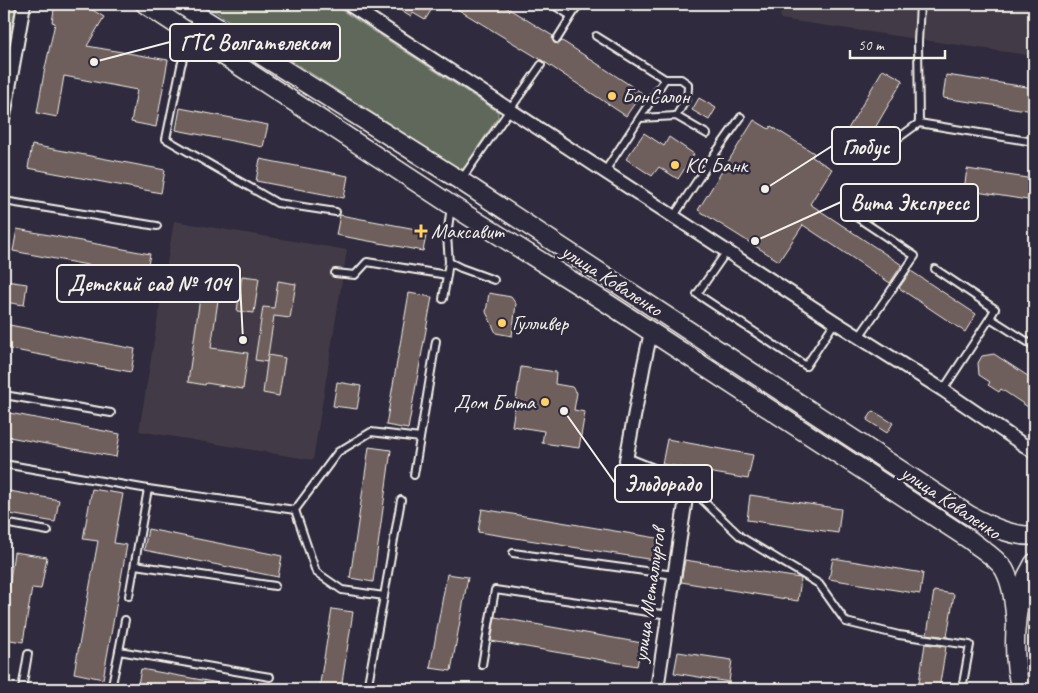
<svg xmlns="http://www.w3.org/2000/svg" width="1038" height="693" font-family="Caveat,sans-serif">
<rect width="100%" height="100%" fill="#2f2a3d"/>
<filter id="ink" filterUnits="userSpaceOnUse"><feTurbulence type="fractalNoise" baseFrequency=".02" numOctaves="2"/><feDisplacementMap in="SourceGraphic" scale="10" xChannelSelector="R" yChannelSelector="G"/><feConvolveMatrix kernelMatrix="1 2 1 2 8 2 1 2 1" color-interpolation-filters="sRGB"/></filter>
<g filter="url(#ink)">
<g fill="#423a46">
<polygon points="782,4 1034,4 1034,56 780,19"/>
<polygon points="174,221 347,250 313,460 139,431"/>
<polygon points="677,684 713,689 676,689"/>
</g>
<g fill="#5e675a" stroke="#a9aca1">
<polygon points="4,4 16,4 8,43 4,44"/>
<polygon points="203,4 332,4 498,112 498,117 464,168 460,169"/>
<path d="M 1034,621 L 1034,687 C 1026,669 1032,640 1034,621 Z"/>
</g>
<g fill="#6e5f5c" stroke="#f4f1e8">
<polygon points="55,4 83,4 104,17 87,46 168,60 156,127 131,122 137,90 64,76 57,117 37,113 44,73 55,23 52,22"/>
<polygon points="390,4 435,4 425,20 413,13 411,17"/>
<polygon points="449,4 501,4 553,36 552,39 554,43 559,44 562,41 567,44 642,93 626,116 543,61 538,58"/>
<polygon points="883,69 903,80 861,152 841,141"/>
<polygon points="946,75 1034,88 1034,111 943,98"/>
<polygon points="699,98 716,108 709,120 692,110"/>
<polygon points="180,108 268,125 263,147 176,130"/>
<polygon points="754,120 769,129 771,126 814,153 812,157 832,169 810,204 902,265 890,283 803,225 779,261 698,210"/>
<polygon points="644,133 664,146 669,137 694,154 678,179 659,167 652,176 626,159"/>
<polygon points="32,145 165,170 161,193 28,168"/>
<polygon points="260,159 348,176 344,198 256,181"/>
<polygon points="967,169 1034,179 1034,201 964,190"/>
<polygon points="340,215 427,231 423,251 336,235"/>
<polygon points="17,229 150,254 146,276 13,251"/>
<polygon points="204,270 222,273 211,348 248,353 243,389 206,383 205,385 188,382"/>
<polygon points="911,271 976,314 965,332 899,288"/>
<polygon points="242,276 259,278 254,313 237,311"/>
<polygon points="6,281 27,284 24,305 4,302"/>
<polygon points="278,281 296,284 290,318 274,316 267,362 255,360 263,307 274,308"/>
<polygon points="409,293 432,297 408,429 386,425"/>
<polygon points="489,293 511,297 516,304 512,336 496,333 486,312"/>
<polygon points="4,324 135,349 131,372 4,348"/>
<polygon points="994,354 1034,380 1034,411 1001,389 999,392 988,385 990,382 979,375 978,363 982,356"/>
<polygon points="268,355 285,358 279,396 263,393"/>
<polygon points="521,367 556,372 555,384 572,387 577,393 574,410 585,412 579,448 542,443 544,431 512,426"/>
<polygon points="337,382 361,386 357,409 333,406"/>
<polygon points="873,411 893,423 887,433 867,420"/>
<polygon points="4,412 120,434 116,457 4,436"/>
<polygon points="667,439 753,455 748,479 662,464"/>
<polygon points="369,447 391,450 373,582 350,578"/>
<polygon points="92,489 123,494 114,543 127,545 103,679 74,673 98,541 83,539"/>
<polygon points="4,490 59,500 55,522 4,513"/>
<polygon points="750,495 841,509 838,533 747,520"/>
<polygon points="482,509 657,538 654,560 478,532"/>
<polygon points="148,529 282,556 278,577 144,550"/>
<polygon points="14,552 47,557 41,589 32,588 23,642 4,639 4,608 6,595 8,595"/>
<polygon points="833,558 923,573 920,594 829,579"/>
<polygon points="685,560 800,578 801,579 798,601 681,582"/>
<polygon points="447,574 468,577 451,671 430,668"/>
<polygon points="934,591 954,594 947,637 927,634"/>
<polygon points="332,609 353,612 341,689 319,689"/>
<polygon points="495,617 642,643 637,666 491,641"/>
<polygon points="925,644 946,647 939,689 918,689"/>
<polygon points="678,652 732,660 729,682 674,673"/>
<polygon points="141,669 224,684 224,689 137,689"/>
</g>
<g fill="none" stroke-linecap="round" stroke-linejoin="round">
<g stroke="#f4f1e8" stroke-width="10">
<g id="service">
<polyline points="552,4 571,16"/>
<polyline points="190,35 181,66 166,139 277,203 336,212"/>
<polyline points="596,36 665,79 605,171"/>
<polyline points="557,39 579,4"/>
<path d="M 665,79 L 681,79 L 688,84 C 689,97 683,105 676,116"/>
<polyline points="640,118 676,116 707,134"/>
<polyline points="919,123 918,42 920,4"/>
<polyline points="872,157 919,123 1034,142"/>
<polyline points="461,180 541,65"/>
<polyline points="4,201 157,226"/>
<polyline points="849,212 915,256 859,337"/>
<polyline points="674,216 714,155 741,117"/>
<polyline points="727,251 697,294 806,366 835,322"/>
<polyline points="449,262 461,268 494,280"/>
<polyline points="935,269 995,309 990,318"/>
<polyline points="335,273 355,275 367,262 447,275 449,262 447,236 451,206"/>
<polyline points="443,299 447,275"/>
<polyline points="943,390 990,318 1034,346"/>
<polyline points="4,395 111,413"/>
<polyline points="4,464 148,489 295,510"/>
<polyline points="414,475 436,341"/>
<polyline points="688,486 741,537 819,584 846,622 899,635 970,645 962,689"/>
<polyline points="295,510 316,572 342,590 384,596 367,689"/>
<polyline points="295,510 338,452 371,432 420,438"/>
<polyline points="4,523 48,531"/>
<polyline points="513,553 674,575"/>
<polyline points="135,565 275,586"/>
<polyline points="129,596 148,489"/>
<polyline points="384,596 401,500"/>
<polyline points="119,651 125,620"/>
<polyline points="482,665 495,590 669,615"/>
<polyline points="22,689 28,654"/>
<polyline points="111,689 119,651 270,677"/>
</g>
</g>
<g stroke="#f4f1e8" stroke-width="16">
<g id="minor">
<polyline points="348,4 835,322 943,390 1034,452"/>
<polyline points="4,116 24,4"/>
<polyline points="651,332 644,364 626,460 688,485 657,689"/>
</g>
</g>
<g stroke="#f4f1e8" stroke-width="21">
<g id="secondary">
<path d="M 145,4 L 451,205 L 607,303 L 970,540 C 981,549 996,557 1004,569 C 1013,585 1014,605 1016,623"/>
<path d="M 180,4 L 461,181 L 969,515 C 990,526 1010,536 1034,536"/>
<path d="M 1021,689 C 1011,656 1014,609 1027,576 C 1029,572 1032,567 1034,563"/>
</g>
</g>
<use href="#service" stroke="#2f2a3d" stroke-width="6"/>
<use href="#minor" stroke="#2f2a3d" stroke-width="12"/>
<use href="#secondary" stroke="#2f2a3d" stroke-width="18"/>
</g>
</g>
<g fill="#ffd166" stroke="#2f2a3d" stroke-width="2">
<circle cx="612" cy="96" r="5"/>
<circle cx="675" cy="165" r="5"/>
<path d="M418.5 223.5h5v5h5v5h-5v5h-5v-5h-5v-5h5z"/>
<circle cx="502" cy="323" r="5"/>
<circle cx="545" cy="402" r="5"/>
</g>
<g text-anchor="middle" stroke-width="5" stroke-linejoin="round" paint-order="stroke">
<g font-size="21" fill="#f4f1e8" stroke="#2f2a3d" text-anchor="start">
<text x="622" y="103">БонСалон</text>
<text x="685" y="172">КС Банк</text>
<text x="431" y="238">Максавит</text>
<text x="512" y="330">Гулливер</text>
<text x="535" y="409" text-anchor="end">Дом Быта</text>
</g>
<g font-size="21" fill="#f4f1e8" stroke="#2f2a3d">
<text transform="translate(612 280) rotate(33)" y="7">улица Коваленко</text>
<text transform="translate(951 502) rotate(34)" y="7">улица Коваленко</text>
<text transform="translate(649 595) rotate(-82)" y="7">улица Металлургов</text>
</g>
</g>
<path fill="none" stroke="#f4f1e8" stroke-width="2" d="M94 62L170 42M765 189L832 146M755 241L841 202M243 340L240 283M564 411L615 483"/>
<g fill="#f4f1e8" stroke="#2f2a3d" stroke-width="2">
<circle cx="94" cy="62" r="5"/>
<circle cx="765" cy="189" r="5"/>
<circle cx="755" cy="241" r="5"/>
<circle cx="243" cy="340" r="5"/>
<circle cx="564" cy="411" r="5"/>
</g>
<g fill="#2f2a3d" stroke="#f4f1e8" stroke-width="2">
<rect x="170" y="24" width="170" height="37" rx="5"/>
<rect x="832" y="127" width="68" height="37" rx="5"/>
<rect x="841" y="184" width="137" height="37" rx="5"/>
<rect x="57" y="265" width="183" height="37" rx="5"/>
<rect x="615" y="465" width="97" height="37" rx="5"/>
</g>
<g font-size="22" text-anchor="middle" font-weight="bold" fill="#f4f1e8">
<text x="255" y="50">ГТС Волгателеком</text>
<text x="866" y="154">Глобус</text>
<text x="910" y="210">Вита Экспресс</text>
<text x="149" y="291">Детский сад № 104</text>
<text x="663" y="491">Эльдорадо</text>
</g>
<rect width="1038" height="693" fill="none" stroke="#2f2a3d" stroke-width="20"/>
<rect x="10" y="10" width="1018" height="673" fill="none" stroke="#f4f1e8" stroke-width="2" filter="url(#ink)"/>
<path d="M850 50v8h95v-8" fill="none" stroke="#f4f1e8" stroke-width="2.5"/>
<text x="858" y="50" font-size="15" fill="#f4f1e8" stroke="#2f2a3d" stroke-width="4" paint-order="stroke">50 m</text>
</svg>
